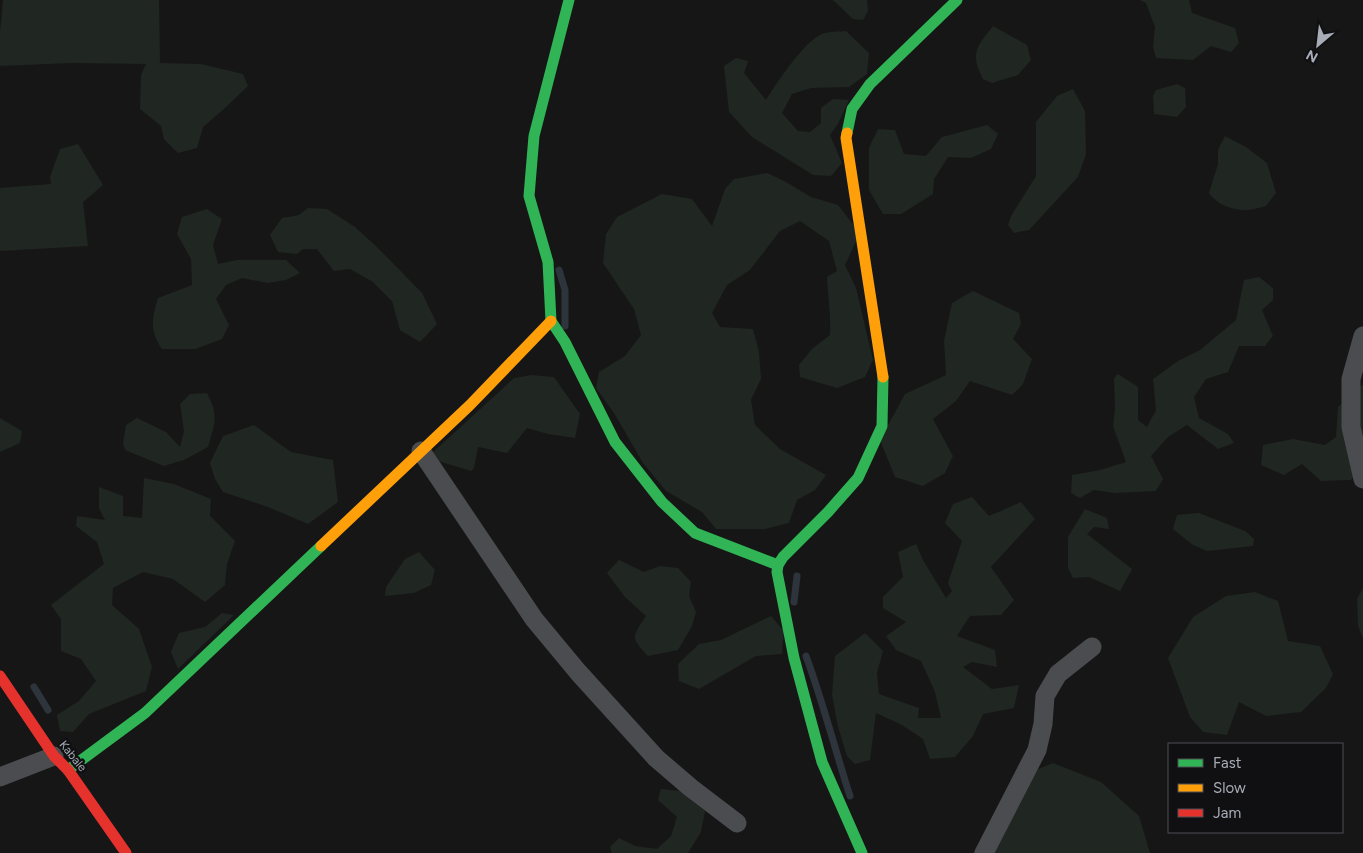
<svg xmlns="http://www.w3.org/2000/svg" width="1363" height="853" viewBox="0 0 1363 853" font-family="Figtree,sans-serif">
  <rect width="100%" height="100%" fill="#161616"/>
  <g fill="#202621">
    <path d="M3,0H159L160,63L201,64L243,74L248,86L225,108L203,127L197,148L178,153L164,139L161,126L140,109L141,75L146,64L71,63L0,66V32Z"/>
    <path d="M833,0H867L868,11L863,20L853,19Z"/>
    <path d="M1140,0H1189L1192,13L1235,28L1239,43L1231,52L1211,46L1193,60L1156,58L1153,47L1155,27L1146,3Z"/>
    <path d="M993,26L1027,45L1031,60L1018,75L992,83L983,79C970,54 976,47 993,26Z"/>
    <path d="M846,31L869,53L867,74L849,87L811,88L792,94L782,113L798,131L810,132L821,123V108L833,99L849,100L838,124L830,135L842,163L831,176L813,175L752,137L729,112L724,66L736,58L748,61L744,73L766,100C775,85 806,39 822,34C829,31 839,32 846,31Z"/>
    <path d="M1177,84L1185,88L1186,107L1177,117L1154,114L1153,96L1156,90Z"/>
    <path d="M1073,89L1085,111L1086,154L1078,177L1029,230L1014,233L1008,225L1011,216L1036,176V122L1057,96Z"/>
    <path d="M987,125L998,134L991,149L971,158L948,157L934,179L933,194L901,214H883L869,190V148L878,129L895,130L904,154L926,156L942,137Z"/>
    <path d="M1225,136L1246,147L1267,163L1276,193L1266,206C1259,208 1252,210 1245,210C1232,210 1216,204 1209,193L1218,164V150Z"/>
    <path d="M78,144L103,185L83,202L88,246L0,251V188L51,184L50,177L60,149Z"/>
    <path d="M767,173L786,182L811,197L838,205L860,233L845,265L856,288L873,360L865,377L837,388L800,377L799,365L812,349L830,335C831,316 828,297 827,277L837,271L829,241L800,221L780,231L750,270L727,285L712,313L720,327L753,329L759,352L761,379L751,400L755,425L780,449L826,475L815,490L797,500L789,523L765,529H716L702,512L666,491L643,463L614,413L596,388L599,372L625,356L641,335L634,309L603,263L606,234L617,217L662,194L692,199L712,226L725,189L734,179Z"/>
    <path d="M308,208L327,209L355,227L378,248L422,293L437,324L420,342L400,330L392,301L373,282L350,269L334,271L317,249H303L297,254L278,252L270,235L282,218L299,215Z"/>
    <path d="M207,209L222,219L213,245L218,264L237,260H286L300,273L286,280L268,283L242,278L226,285L216,299L229,325L222,339L195,349H162C149,330 152,318 158,298L192,285L191,259L177,234L182,217Z"/>
    <path d="M1259,277L1273,288V300L1262,310L1273,336L1265,346H1239L1228,372L1206,379L1194,397L1199,418L1228,434L1234,443L1218,449L1187,425L1168,437L1151,456L1163,479L1156,491L1115,493L1094,490L1080,498L1071,493L1072,475L1100,470L1126,462L1113,426L1115,409L1114,378L1118,374L1138,387V420L1147,427L1156,410L1153,379L1178,361L1200,350L1236,320L1244,280Z"/>
    <path d="M973,291L1019,313L1021,324L1013,339L1032,359L1023,384L1012,395L970,381L956,401L933,419L953,456L945,473L923,486L895,477L880,440L905,394L946,375L944,341L952,303Z"/>
    <path d="M531,375L554,377L580,414L575,438L548,434L527,428L507,453L478,447L474,468L471,471L438,461L432,453L514,378Z"/>
    <path d="M1362,385H1363V466L1351,480L1321,481L1302,464L1284,475L1261,465L1263,445L1293,439L1325,445L1336,437L1338,407Z"/>
    <path d="M207,393C219,416 215,423 208,447L184,460L164,466L125,450L123,443L126,425L137,418L166,432L180,447L184,431L180,404L190,394Z"/>
    <path d="M0,418L22,431L20,443L0,452Z"/>
    <path d="M254,425L291,452L333,460L338,502L308,524L268,507L223,492L215,479L210,463L223,436Z"/>
    <path d="M144,478L174,484L211,499L210,516L235,541L227,564L225,585L205,602L173,579L143,572L113,588L112,605L139,629L152,667L146,691L89,714L73,732L60,731L57,715L79,701L96,681L81,659L61,651V619L51,605L104,564L97,542L76,526L77,516L105,520L99,508V487L123,496V516L142,518Z"/>
    <path d="M972,497L989,516L1021,502L1035,519L991,567L1014,600L1001,615L970,616L957,636L995,650L997,667L972,662L963,667L992,689L1019,685L1014,708L983,714L973,736L955,757L930,759L923,739L902,725L876,713L870,760L855,764L847,756L838,727L832,695L835,656L865,633L883,651L877,673L879,694L919,708L918,718H941L935,692L921,661L896,650L886,636L906,622L883,608V597L903,577L898,552L916,544L923,560L946,598L952,591L948,583L962,541L945,523L953,504Z"/>
    <path d="M1085,509L1107,518L1109,529L1094,527L1087,534L1132,569L1120,591L1089,577L1073,578L1068,568V537Z"/>
    <path d="M1199,513L1245,531L1254,539L1253,546L1207,551L1193,545L1173,529L1177,515Z"/>
    <path d="M419,552L435,570L431,585L414,593L385,596L386,587L405,559Z"/>
    <path d="M619,560L644,572L660,566L678,568L691,582L689,596L696,612L692,626L678,650L648,656C630,637 632,637 646,616L625,597L607,573Z"/>
    <path d="M1363,588V638L1358,626L1357,599Z"/>
    <path d="M1255,592L1278,601L1288,641L1320,646L1333,674L1326,688L1301,712L1266,716L1239,702L1227,735L1203,732L1190,717L1168,658L1193,617L1226,596Z"/>
    <path d="M222,613L234,615L178,669L171,652L179,633L205,627Z"/>
    <path d="M771,616L784,631L782,654L756,656L699,689L679,681L678,664L699,644L721,640Z"/>
    <path d="M1053,763L1101,782L1139,816L1150,853H973L1036,770Z"/>
    <path d="M661,789L680,791L705,811L701,832L688,853H612L610,847L619,838L635,846L657,849L671,836L677,817L658,800Z"/>
  </g>
  <g fill="none" stroke-linecap="round" stroke-linejoin="round">
    <g stroke="#2d343b" stroke-width="7">
      <path d="M559,270L565,290V326"/>
      <path d="M794,602L797,576"/>
      <path d="M806,656C823,702 835,750 850,796"/>
      <path d="M34,687L48,710"/>
    </g>
    <g stroke="#4b4c4f" stroke-width="19">
      <path d="M1363,336L1351,379V427L1363,479"/>
      <path d="M421,451L534,619L578,672L656,758L691,788L737,823"/>
      <path d="M0,777L54,756"/>
      <path d="M984,853L1037,750L1043,724L1045,696L1058,674L1092,647"/>
    </g>
    <g stroke="#30b455" stroke-width="11">
      <path d="M569,0L534,136L529,196L548,262L551,321L565,342L615,442L662,502L695,533L778,565"/>
      <path d="M847,133L852,109L870,84L957,0"/>
      <path d="M68,770L145,713L321,546"/>
      <path d="M862,853L822,762L794,658L777,572L778,565L783,557L828,512L858,478L882,426L883,377"/>
    </g>
    <g stroke="#ff9f0a" stroke-width="11">
      <path d="M847,133L846,138L883,377"/>
      <path d="M321,546L470,405L551,321"/>
    </g>
    <path stroke="#e5322d" stroke-width="11" d="M0,676L54,756L68,770L126,853"/>
  </g>
  <g text-anchor="middle" stroke-width="4.5" stroke-linejoin="round" paint-order="stroke">
    <g font-size="12" fill="#a8acb6" stroke="#101012">
      <text transform="translate(73 756) rotate(51)" y="4">Kabale</text>
    </g>
  </g>
  <rect x="1168" y="743" width="175" height="90" fill="#101012" stroke="#4d4e54"/>
  <rect x="1178" y="759" width="25" height="8" fill="#30b455" stroke="#4d4e54"/>
  <text x="1213" y="768" font-size="15" fill="#a8acb6">Fast</text>
  <rect x="1178" y="784" width="25" height="8" fill="#ff9f0a" stroke="#4d4e54"/>
  <text x="1213" y="793" font-size="15" fill="#a8acb6">Slow</text>
  <rect x="1178" y="809" width="25" height="8" fill="#e5322d" stroke="#4d4e54"/>
  <text x="1213" y="818" font-size="15" fill="#a8acb6">Jam</text>
  <g transform="translate(1318 45) rotate(208)" stroke="#101012" stroke-width="4" paint-order="stroke">
  <path d="M0-4L9 19L0 12L-9 19Z" fill="#a8acb6"/>
  <text y="-8" font-size="14" font-weight="bold" text-anchor="middle" fill="#a8acb6">N</text>
  </g>
</svg>
